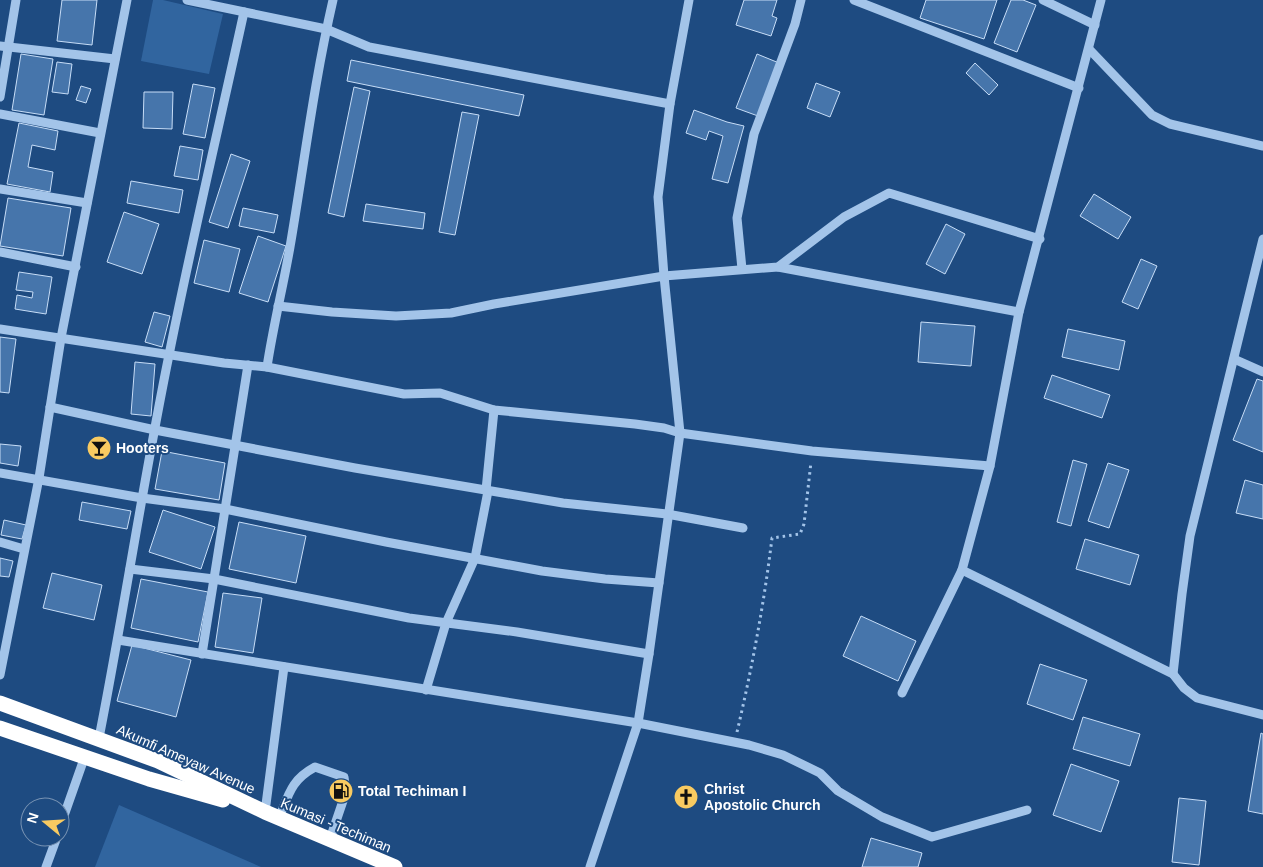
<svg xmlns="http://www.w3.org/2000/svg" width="1263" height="867" viewBox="0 0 1263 867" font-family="Arial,sans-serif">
  <rect width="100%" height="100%" fill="#1e4b81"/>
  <g fill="#31659f">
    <path d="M153,0H163L223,14L209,74L141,61Z"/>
    <path d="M119,805L261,867H95Z"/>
  </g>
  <g fill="#4675ab" stroke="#c7ddf7">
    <path d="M62,0H97L92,45L57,41Z"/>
    <path d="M744,0H777L772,16L777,18L771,36L736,25Z"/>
    <path d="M926,0H997L984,39L920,18Z"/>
    <path d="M1011,0H1023L1036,5L1017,52L994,43Z"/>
    <path d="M21,54L53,59L44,115L12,110Z"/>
    <path d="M757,54L779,63L758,116L736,108Z"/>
    <path d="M351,60L524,95L519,116L347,81Z"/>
    <path d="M57,62L72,64L68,94L52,92Z"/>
    <path d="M975,63L998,85L989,95L966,73Z"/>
    <path d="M816,83L840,92L830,117L807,108Z"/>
    <path d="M193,84L215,88L205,138L183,134Z"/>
    <path d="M81,86L91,89L86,103L76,100Z"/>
    <path d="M354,87L370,91L344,217L328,213Z"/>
    <path d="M144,92H173L172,129L143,128Z"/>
    <path d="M694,110L727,122L744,126L728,183L712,179L723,136L709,131L706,140L686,133Z"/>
    <path d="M462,112L479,115L455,235L439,232Z"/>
    <path d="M19,123L58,131L55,150L32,145L28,167L53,172L50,192L7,184Z"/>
    <path d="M180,146L203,150L198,180L174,176Z"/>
    <path d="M231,154L250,161L228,228L209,222Z"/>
    <path d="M131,181L183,190L179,213L127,203Z"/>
    <path d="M1094,194L1131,217L1118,239L1080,216Z"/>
    <path d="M8,198L71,208L63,256L0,246Z"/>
    <path d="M366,204L425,213L423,229L363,221Z"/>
    <path d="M243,208L278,215L274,233L239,226Z"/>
    <path d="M124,212L159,224L142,274L107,262Z"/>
    <path d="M946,224L965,234L945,274L926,264Z"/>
    <path d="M258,236L286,246L268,302L239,293Z"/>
    <path d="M204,240L240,249L229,292L194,283Z"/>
    <path d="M1141,259L1157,266L1138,309L1122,302Z"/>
    <path d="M19,272L52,277L46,314L15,309L17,295L32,298L33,292L16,290Z"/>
    <path d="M154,312L170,316L162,347L145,342Z"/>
    <path d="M921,322L975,326L971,366L918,362Z"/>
    <path d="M1068,329L1125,341L1119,370L1062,357Z"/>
    <path d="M0,337L16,339L9,393L0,392Z"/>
    <path d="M135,362L155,364L151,416L131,414Z"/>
    <path d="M1052,375L1110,395L1102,418L1044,398Z"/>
    <path d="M1257,379L1263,381V452L1233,440Z"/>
    <path d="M0,444L21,446L18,466L0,463Z"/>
    <path d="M162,451L225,463L219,500L155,489Z"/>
    <path d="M1073,460L1087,464L1071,526L1057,522Z"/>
    <path d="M1108,463L1129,470L1109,528L1088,521Z"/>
    <path d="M1245,480L1263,485V519L1236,513Z"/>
    <path d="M82,502L131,511L127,529L79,520Z"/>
    <path d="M163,510L215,527L201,569L149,552Z"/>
    <path d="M4,520L26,525L22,539L1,535Z"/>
    <path d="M239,522L306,536L296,583L229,569Z"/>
    <path d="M1085,539L1139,555L1130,585L1076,569Z"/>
    <path d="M0,558L13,561L9,577L0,576Z"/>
    <path d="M52,573L102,585L94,620L43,608Z"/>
    <path d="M141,579L208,592L198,642L131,628Z"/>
    <path d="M223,593L262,598L253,653L215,647Z"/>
    <path d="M861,616L916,641L898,681L843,656Z"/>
    <path d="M132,645L191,660L176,717L117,701Z"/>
    <path d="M1040,664L1087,680L1073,720L1027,704Z"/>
    <path d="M1083,717L1140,734L1130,766L1073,749Z"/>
    <path d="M1261,733L1263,734V814L1248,811Z"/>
    <path d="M1071,764L1119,781L1101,832L1053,815Z"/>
    <path d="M1179,798L1206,801L1199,865L1172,862Z"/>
    <path d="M871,838L922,853L918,867H862Z"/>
  </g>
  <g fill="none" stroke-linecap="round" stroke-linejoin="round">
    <path stroke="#a3c4e9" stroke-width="3" stroke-dasharray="2.5 4" stroke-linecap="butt" d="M737,732C752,668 764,604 772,538L800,534L804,524L811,462"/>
    <g stroke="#a3c4e9" stroke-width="9">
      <path d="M187,0L326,29L369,47L670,104"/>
      <path d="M854,0L1079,88"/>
      <path d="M1043,0L1095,25"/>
      <path d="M1101,0L1019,312L990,466L962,570L1173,674L1184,688L1197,698L1263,715"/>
      <path d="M0,46L115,59"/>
      <path d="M1089,49L1152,115L1170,124L1263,146"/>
      <path d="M0,97L16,0"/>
      <path d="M0,114L100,133"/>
      <path d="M0,189L87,203"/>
      <path d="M0,252L76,267"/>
      <path d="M778,267L1019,312"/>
      <path d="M742,269L737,218L754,134L795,24L801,0"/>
      <path d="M278,306L332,312L396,316L451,313L494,304L664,276L778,267L844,217L889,193L1040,239"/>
      <path d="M0,329L224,363L267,367L404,394L440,393L494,410L635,424L664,428L680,433L812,451L990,466"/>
      <path d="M1234,359L1263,372"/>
      <path d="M267,367C273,327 283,287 290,247C304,165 314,82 333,0"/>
      <path d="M50,407L155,430L355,468L563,503L667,514L743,528"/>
      <path d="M0,473L142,498L225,509L386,542L542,571L605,579L659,583"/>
      <path d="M0,542L24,549"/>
      <path d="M130,569L214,579L409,618L517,632L649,654"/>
      <path d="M118,640L638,723L749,745L783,755L820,773L838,791L882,817L932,837L1027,810"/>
      <path d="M202,654L248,365"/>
      <path d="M1173,674L1182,594L1190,536L1263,239"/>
      <path d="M0,675L39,478L61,338L127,0"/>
      <path d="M426,690L446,623L475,558L488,491L486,490L494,410"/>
      <path d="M902,693L962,570"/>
      <path d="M99,738C124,611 143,482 169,355C192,240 219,126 244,12"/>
      <path d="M265,812L284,667"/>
      <path d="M279,818C289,794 291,780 315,767L344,777L346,792L330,839"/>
      <path d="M60,827L85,756"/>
      <path d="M46,867L57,837"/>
      <path d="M590,867L638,723L649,654L680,433L664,276L658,197L670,104L689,0"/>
    </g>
    <g stroke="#fff" stroke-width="15">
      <path d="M0,703L158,761L265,812L395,867"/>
      <path d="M0,728L149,779L223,800"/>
    </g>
  </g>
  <defs>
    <symbol id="bar-disc" viewBox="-11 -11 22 22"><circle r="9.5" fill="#f8ca61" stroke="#1e4b81"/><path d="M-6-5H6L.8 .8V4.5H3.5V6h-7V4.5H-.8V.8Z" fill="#111"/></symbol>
    <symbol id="fuel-disc" viewBox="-11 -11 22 22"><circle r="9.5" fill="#f8ca61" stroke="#1e4b81"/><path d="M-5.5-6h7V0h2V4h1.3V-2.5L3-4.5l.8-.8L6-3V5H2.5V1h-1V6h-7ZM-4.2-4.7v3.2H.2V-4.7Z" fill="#111"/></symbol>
    <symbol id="church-disc" viewBox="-11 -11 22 22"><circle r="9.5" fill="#f8ca61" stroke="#1e4b81"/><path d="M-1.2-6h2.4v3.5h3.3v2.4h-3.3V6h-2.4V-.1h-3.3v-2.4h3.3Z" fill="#111"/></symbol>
  </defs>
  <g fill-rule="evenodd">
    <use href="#bar-disc" x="85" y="434" width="28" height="28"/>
    <use href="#fuel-disc" x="327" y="777" width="28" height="28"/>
    <use href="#church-disc" x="672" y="783" width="28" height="28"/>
  </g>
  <g text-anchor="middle" stroke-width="4" stroke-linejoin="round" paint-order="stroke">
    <g font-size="14" font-weight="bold" fill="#fff" stroke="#1e4b81" text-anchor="start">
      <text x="116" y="453">Hooters</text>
      <text x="704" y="794">Christ<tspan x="704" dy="16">Apostolic Church</tspan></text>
      <text x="358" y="796">Total Techiman I</text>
    </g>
    <g font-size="14" fill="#fff" stroke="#1e4b81">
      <text transform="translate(186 759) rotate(24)" y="5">Akumfi Ameyaw Avenue</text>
      <text transform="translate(336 825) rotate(23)" y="5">Kumasi - Techiman</text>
    </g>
  </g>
  <g transform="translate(45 822) rotate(288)"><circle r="24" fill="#1e4b81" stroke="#7893b3"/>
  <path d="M0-4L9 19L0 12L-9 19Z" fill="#f8ca61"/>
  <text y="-8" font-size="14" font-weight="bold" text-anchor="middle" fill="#ffffff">N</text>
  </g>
</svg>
